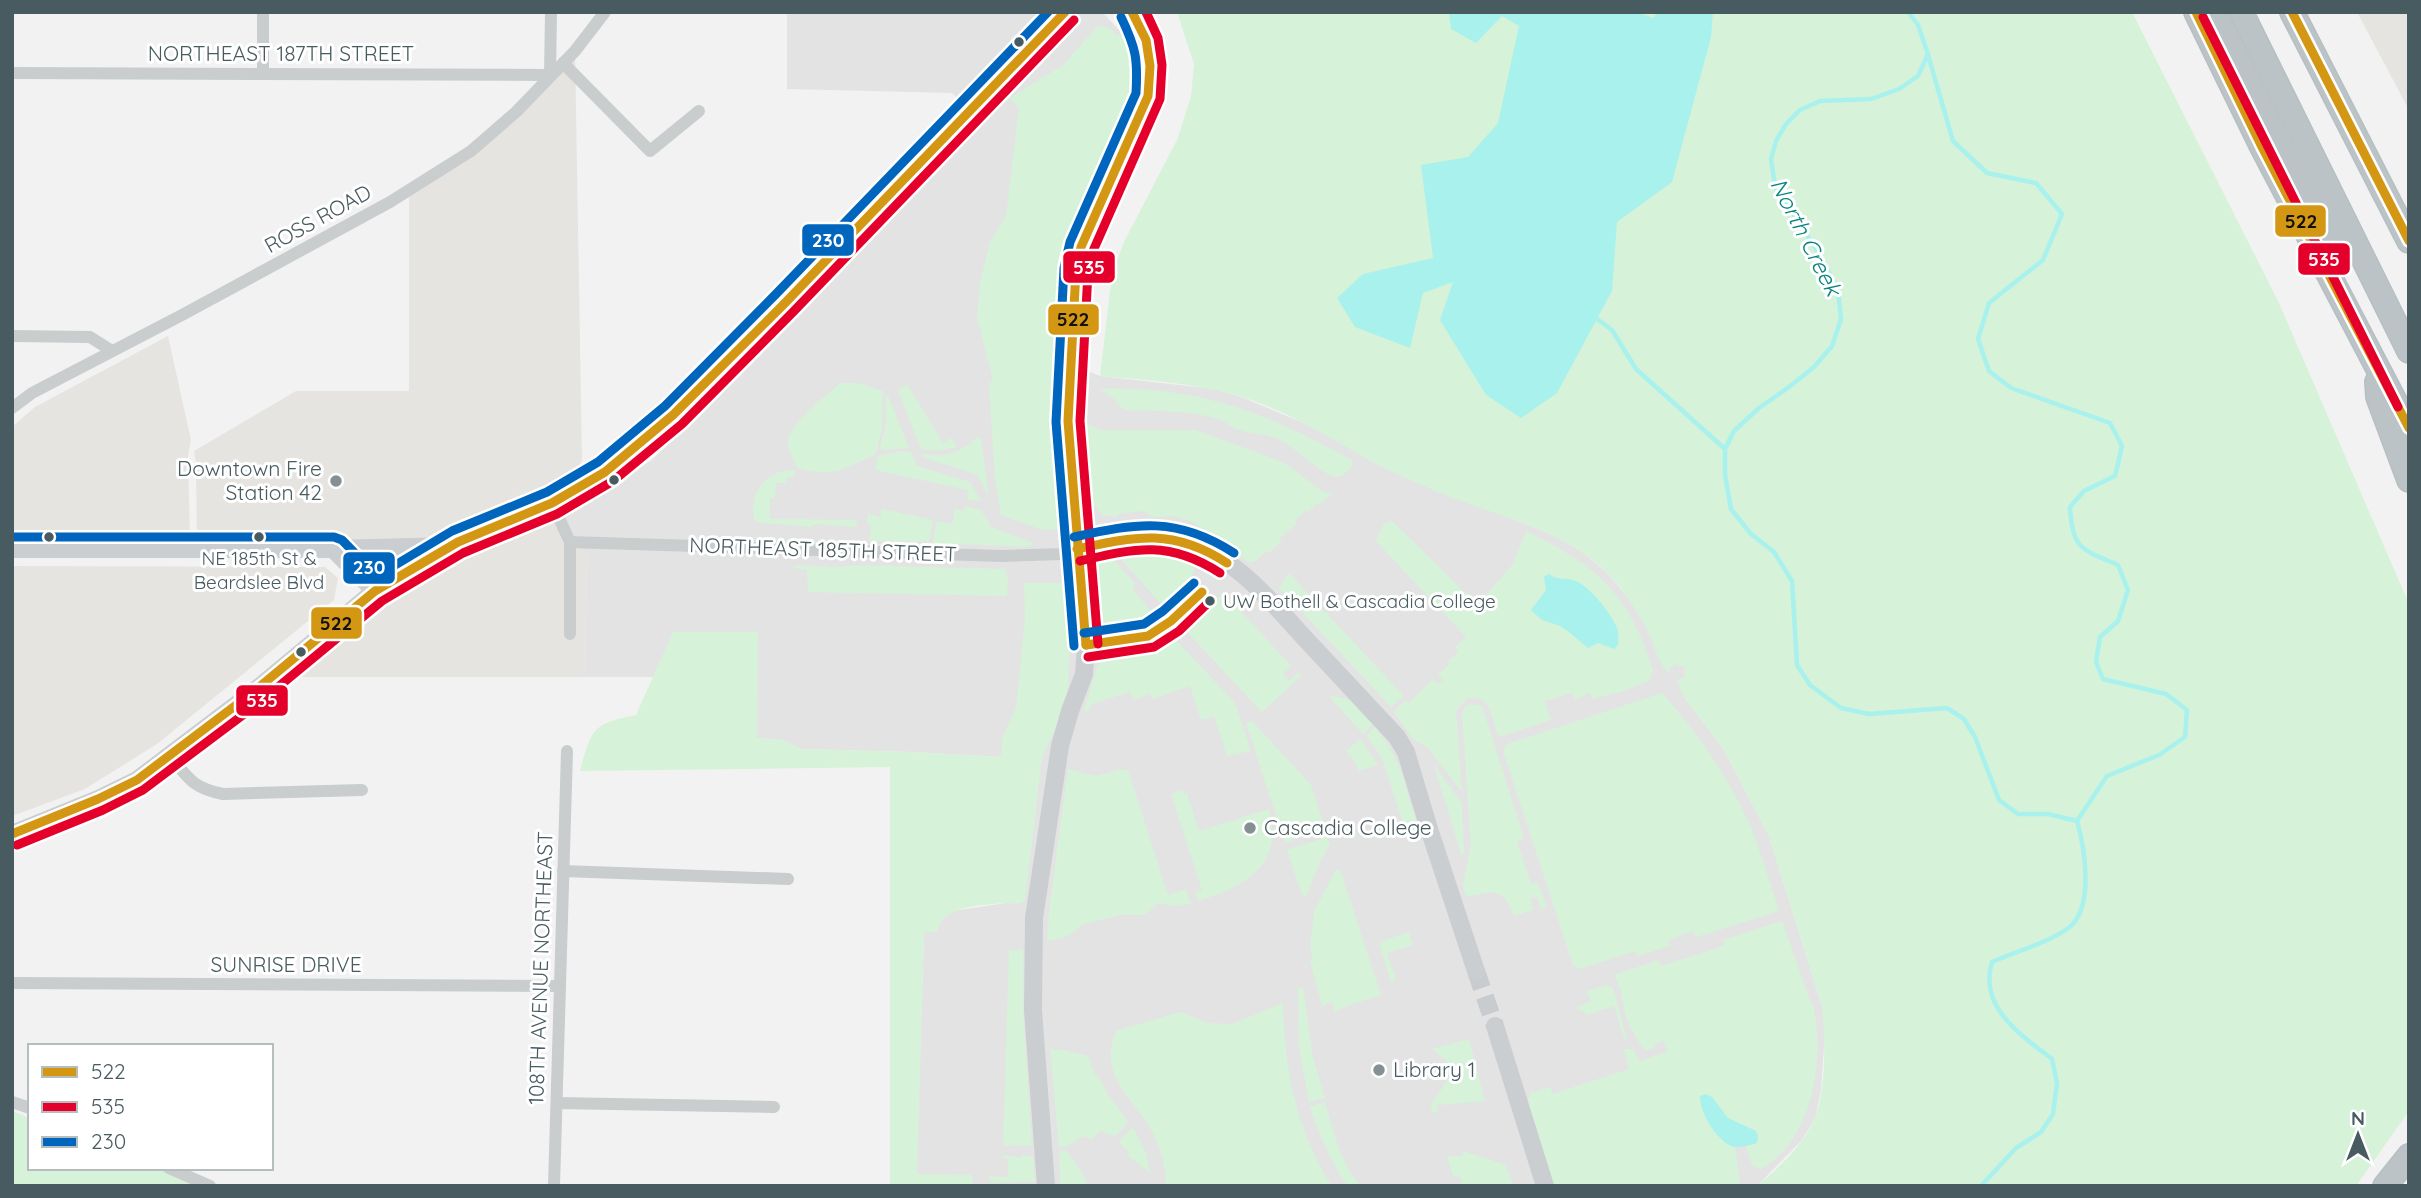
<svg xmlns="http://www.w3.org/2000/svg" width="2421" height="1198" viewBox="0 0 2421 1198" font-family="Quicksand,sans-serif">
  <rect width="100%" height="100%" fill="#f3f2f2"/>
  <g fill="#e6e4e0">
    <path d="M2357,12H2409V110Z"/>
    <path d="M575,51L582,459L571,493L570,542L587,555L585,677H271L374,591L333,549H197L196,463L194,451L296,391H409V191L471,151Z"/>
    <path d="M168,336L191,440L188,455L190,538L12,533V427L35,407Z"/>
    <path d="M12,566L325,567L338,578L334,600L157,744L85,789L12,816Z"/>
  </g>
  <path fill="#e4e3e4" d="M787,12H1102L1122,33L1129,50L1132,74L1131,93L1121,121L1078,218L1067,250L1060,279L1054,363L1070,364L1100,376L1215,389L1244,398L1318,429L1377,464L1553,535L1584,553L1609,575L1630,600L1649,632L1684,663L1689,673L1683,696L1723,748L1769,836L1822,1006L1825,1032L1823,1061L1821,1091L1815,1119L1801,1141L1760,1183L1757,1186H916L924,932H936L941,919L952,911L1006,903H1020L1001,757L912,752L801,749L782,740L756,738L720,677H585L587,555L570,542L552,503L571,493L586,504L653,459L983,123L952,93L787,89Z"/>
  <g fill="#d6f2d9">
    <path d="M1177,12H2132L2279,303L2409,604V1111L2356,1186H1757C1778,1169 1803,1145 1814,1120C1827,1089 1825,1039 1822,1006L1769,836L1723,748L1683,696L1677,680L1684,677L1685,668L1676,664L1671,666L1670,672L1666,670C1657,660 1654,644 1648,632C1638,612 1625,591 1609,575C1561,526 1493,516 1433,490C1414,481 1393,473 1375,463C1331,439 1291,412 1242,397C1196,383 1147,380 1100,376L1112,275L1124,242L1178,138L1191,96L1194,64Z"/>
    <path d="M1102,26L1112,30L1117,36L1122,33L1129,50L1132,74L1131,93L1121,121L1078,218L1060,279L1052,388V462L1059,529L1042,530L1001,515L995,480L989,384L993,380L977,318L980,283L990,242L1006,216L1019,108L1010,98L1063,65L1097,27Z"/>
    <path d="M840,383H857L883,391L882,429L876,454C842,469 836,478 798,468C793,460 788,451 788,442C789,423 827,396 840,383Z"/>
    <path d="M907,384L943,443L951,438L957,447L937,451L921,449L898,390Z"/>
    <path d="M1100,389C1202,386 1265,413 1352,460V466C1345,473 1341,480 1330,475C1312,467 1299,450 1282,441C1266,432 1249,435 1234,428C1229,426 1226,422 1221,420C1188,409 1157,412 1124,410L1112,397Z"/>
    <path d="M888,395L909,448L882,450L880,448L885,427L886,397Z"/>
    <path d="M1082,407L1086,409V418L1089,425L1100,430H1195L1283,462L1322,491L1332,494L1320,504L1318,503L1308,512L1306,510L1295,520L1297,523L1279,539L1281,542L1270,552H1265L1255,562H1249L1213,541L1205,531L1191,521L1172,516L1154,517L1143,511L1118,514V517L1103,515C1079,498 1081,433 1082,407Z"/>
    <path d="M978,436L981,440L989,496L976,474L924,458L923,454C945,458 962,452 978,436Z"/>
    <path d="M902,451L911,452L917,466L970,482L981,501L967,500L968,490L875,470L878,456Z"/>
    <path d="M788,470H795V477H787V483H776L775,498H770V519L857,520L856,527L814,524L811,527L755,522C748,497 762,474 788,470Z"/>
    <path d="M965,506L981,510L991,527L1033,543L1030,547L932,543L937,521L952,524L955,509L964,511Z"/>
    <path d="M882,509L933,520L929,542L869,541L871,525L867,523L868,514L880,517Z"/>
    <path d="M1392,521L1464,592L1482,600L1513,564L1526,531C1597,566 1629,593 1653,670L1649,681L1623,691L1592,699L1590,693L1575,699L1572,693L1545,701L1551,720L1502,736L1498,735C1490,717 1494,696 1468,698L1456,710L1462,792L1429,749L1412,738L1394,712L1406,700L1409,703L1433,679L1438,684L1443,680L1438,674L1450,664L1448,661L1459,651L1455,647L1466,637L1376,541L1384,524Z"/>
    <path d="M1162,549L1188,553L1197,561L1193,563L1194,572L1191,577L1161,604L1119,557L1118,552Z"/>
    <path d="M1110,556L1135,583L1133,590L1152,612L1151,616C1138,628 1104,631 1094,614L1093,570L1104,558Z"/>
    <path d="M795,565L836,567L855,565L1005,569L1008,579L1007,596L808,592L807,570L795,568Z"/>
    <path d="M1289,573L1404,696L1391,707L1279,588Z"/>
    <path d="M1024,583H1065L1070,647L1067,706L1042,757L1025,901C1017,905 1011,903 1003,903C979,906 943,905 936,932H924L917,1174L972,1175L973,1186H890V767L580,771C592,728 592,724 636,715L673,632H758L757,738L782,740L801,749L912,752L1001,757L1002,739L1016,708L1025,618Z"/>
    <path d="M1221,595H1224L1234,604L1291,666L1283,674L1289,681L1298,673L1301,676L1262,712L1187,632L1217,604L1214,601Z"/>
    <path d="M1174,638L1235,703L1251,751L1227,756L1214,716L1201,720L1190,686L1152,699L1150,694L1133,700L1130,692L1091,704L1088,712L1084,710C1090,695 1094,668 1103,657L1119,654L1120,658L1131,657V653L1153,652Z"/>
    <path d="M1662,693C1697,732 1727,775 1749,823C1761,852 1769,881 1779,911L1696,937L1693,931L1668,940L1670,946L1637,956L1635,951L1580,969L1573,965L1503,751L1507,744Z"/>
    <path d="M1330,695L1350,700L1373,725L1363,734L1332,700Z"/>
    <path d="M1471,704L1482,706L1524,838L1517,841L1531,884L1538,883L1547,907L1541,909L1537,897L1530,899L1533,910L1514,916C1504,886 1492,891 1466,897L1463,885L1471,846L1462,713L1465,707Z"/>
    <path d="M1252,721L1311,785L1325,829L1285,843L1246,723Z"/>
    <path d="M1375,727L1390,747L1400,768L1418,826L1414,841L1409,843L1382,758L1366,736Z"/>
    <path d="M1360,739L1378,765L1358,771L1355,761L1346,751Z"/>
    <path d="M1434,765L1462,803L1464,854H1461Z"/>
    <path d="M1068,769L1095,776L1123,769L1128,770L1168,895L1186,889L1191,904L1172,906L1159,903L1144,915H1121L1084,924L1066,937L1047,941L1050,903Z"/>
    <path d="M1182,790L1184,794L1187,793L1199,831L1269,809C1284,866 1245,886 1198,901L1195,892L1202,890L1171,794Z"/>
    <path d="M1327,837L1330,844L1320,861L1306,897L1302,895L1287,850Z"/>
    <path d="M1340,869L1381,995L1352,1004L1334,1012L1332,1002L1322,1006L1310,961L1313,956L1310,947L1314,911L1336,870Z"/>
    <path d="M1782,921L1811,1004H1813C1825,1059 1814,1138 1761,1169L1752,1165L1746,1146L1735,1147L1740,1183L1737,1186H1553L1527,1105L1530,1093L1550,1087L1553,1094L1629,1069L1624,1049H1633L1640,1061L1667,1052L1664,1041L1654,1044L1655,1048L1645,1050C1638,1041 1631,1030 1627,1020C1622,1004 1623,990 1614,975L1659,960L1661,966L1718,948L1725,945L1723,940Z"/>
    <path d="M1409,932L1413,945L1387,953L1396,980L1391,982L1379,942Z"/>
    <path d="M1009,949L1012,951L1023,949V1010L1032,1146L1003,1145Z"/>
    <path d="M1608,985L1613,988L1627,1040L1625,1041L1614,1006L1586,1015L1585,1011L1582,1012L1577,1008L1590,1001L1587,991Z"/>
    <path d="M1303,987L1313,1057L1325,1098L1309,1102L1299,1047L1298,988Z"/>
    <path d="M1283,1003C1284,1066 1296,1132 1332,1186H1166C1165,1167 1162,1150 1153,1133C1134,1097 1097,1077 1116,1031L1180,1012L1207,1023L1232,1024Z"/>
    <path d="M1469,1039L1485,1101L1437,1105V1112H1431L1432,1102L1452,1074L1450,1064L1432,1049Z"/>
    <path d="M1050,1048L1053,1050L1058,1049L1088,1056L1095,1075L1099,1077L1108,1095L1127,1120V1123L1116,1136L1101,1131L1092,1139L1083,1136L1068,1146L1059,1147Z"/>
    <path d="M1325,1102C1334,1132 1340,1163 1361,1186H1347C1331,1161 1319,1135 1310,1107Z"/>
    <path d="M12,1111L30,1118V1168H161L206,1186H12Z"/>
    <path d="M1133,1127L1146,1153L1150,1173L1127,1155L1129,1152L1118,1142Z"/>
    <path d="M1066,1150L1084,1176L1087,1186H1060L1059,1151Z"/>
    <path d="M1463,1151L1506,1165L1513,1186H1461L1462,1180L1460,1177H1453L1447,1156H1463Z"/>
    <path d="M1003,1155L1022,1158V1155L1033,1156L1035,1182L991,1183L988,1176L1008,1177V1159L1003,1158Z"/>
  </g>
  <g fill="#a9f1ed">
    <path d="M1449,12H1637L1653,18L1658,12H1713L1711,37L1672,182L1617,222L1612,291L1557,393L1521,418L1486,395L1440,320L1453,282L1423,293L1410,348L1355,327L1337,298L1363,274L1433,258L1421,165L1468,157L1498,123L1519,26L1502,16L1476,43L1451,29Z"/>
    <path d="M1549,574C1558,581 1565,577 1576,581C1590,587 1611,613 1617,628C1619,633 1618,640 1618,645L1614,649L1598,643L1588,648L1569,632L1560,626L1542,620L1531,610L1546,590L1544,577Z"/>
    <path d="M1706,1094L1712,1097L1728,1118L1756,1131L1758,1136L1757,1143C1750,1145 1741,1148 1734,1147C1718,1143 1699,1112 1700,1096Z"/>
  </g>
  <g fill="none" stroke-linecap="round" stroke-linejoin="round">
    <g stroke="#a9f1ed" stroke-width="4.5">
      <path d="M1908,12L1918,25L1928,54L1918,76L1899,89L1871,99L1820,101L1800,110L1786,124L1776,141L1771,159L1775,186L1818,252L1838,290L1841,319L1832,346L1814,367L1789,387L1759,408L1734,431L1725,449V475L1731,509L1751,534L1774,552L1792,581L1797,665L1810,685L1841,708L1869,714L1947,708L1964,719L1975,737L1999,800L2018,814H2048L2077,821C2085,849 2095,910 2067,929C2045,944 2017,951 1992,962C1978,1007 2021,1035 2052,1059L2057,1083L2053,1114L2041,1132L2016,1148L1981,1186"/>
      <path d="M1928,55L1953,141L1987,173L2036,183L2062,214L2043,260L1989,303L1978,339L1989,371L2011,388L2110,423L2122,446L2115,476L2084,491L2070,507C2072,550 2082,549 2118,565L2128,590L2118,621L2100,637L2096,662L2103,679L2166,694L2187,710L2185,737L2159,755L2107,776L2077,821"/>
      <path d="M1597,319L1612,330L1636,369L1725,449"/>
    </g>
    <path stroke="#c8ccce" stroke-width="18" stroke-dasharray="18 9" stroke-linecap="butt" d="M1476,971L1495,1026"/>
    <defs>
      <g id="highway">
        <path d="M2196,12L2262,147L2409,428"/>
        <path d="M2214,12L2329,241"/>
        <path d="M2241,12L2409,351"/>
        <path d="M2292,12L2409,241"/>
        <path d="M2377,382L2378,397L2409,480"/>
        <path d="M2385,1186L2409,1156"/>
      </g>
    </defs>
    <use href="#highway" stroke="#b6bfc2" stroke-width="26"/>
    <g stroke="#c9cdce" stroke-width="12">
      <path d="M263,12V72"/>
      <path d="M563,63L650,151L699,111"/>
      <path d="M12,73L550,75L551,12"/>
      <path d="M12,336L90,337L112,351"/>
      <path d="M12,408L32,393L182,315L390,202L471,151L516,112L575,51L605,12"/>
      <path d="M552,503L570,542V634"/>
      <path d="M570,542L1002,556L1061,554L1077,549"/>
      <path d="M170,756C189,779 193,788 223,794L362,790"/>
      <path d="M563,871L788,879"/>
      <path d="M12,983L560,986"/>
      <path d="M12,1102L30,1108"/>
      <path d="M557,1103L774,1107"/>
      <path d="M169,1168L210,1186"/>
      <path d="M554,1186L567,751"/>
    </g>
    <g stroke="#caced0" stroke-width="18">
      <path d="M12,549H333L450,546"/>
      <path d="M333,549L375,591"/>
      <path d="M1077,549C1110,542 1147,532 1182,541C1237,555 1276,608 1313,647C1341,677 1369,707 1397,737L1406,752L1430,832L1476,971"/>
      <path d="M12,834L98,799L137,780L252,693L375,591L458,542L552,503L605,472L673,415L785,303L1065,12"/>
      <path d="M1495,1026L1545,1186"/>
      <path d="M1046,1186L1033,1010L1034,918L1060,746L1070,711L1084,674L1086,645L1068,421L1076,270L1081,247L1148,96L1150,66L1146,40L1132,12"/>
    </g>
    <use href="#highway" stroke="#bcc3c6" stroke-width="23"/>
    <defs>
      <g id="bus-1">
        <path d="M2196,12L2262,147L2409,428"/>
        <path d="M2292,12L2409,241"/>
        <path d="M1077,549C1137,536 1173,528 1227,563"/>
        <path d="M1086,645L1068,421L1076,270L1081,247L1148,96L1150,66L1146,40L1132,12"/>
        <path d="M1086,645L1148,636L1171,621L1202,592"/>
        <path d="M12,834L98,799L137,780L252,693L375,591L458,542L552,503L605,472L673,415L785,303L1065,12"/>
      </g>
      <g id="bus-2">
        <path d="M2203,17L2398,407"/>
        <path d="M1080,561C1136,548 1169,540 1220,573"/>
        <path d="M1098,644L1080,421L1088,272L1093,251L1160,99L1162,65L1158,38L1146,12"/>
        <path d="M1088,657L1154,647L1179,631L1210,601"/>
        <path d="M17,845L103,810L143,790L260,702L382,601L463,553L557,514L613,481L682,424L794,311L1074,20"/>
      </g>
      <g id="bus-3">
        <path d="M12,537H334L342,540L377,576L452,531L547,492L598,462L665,406L776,294L1048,12"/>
        <path d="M1074,537C1137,523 1177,516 1234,553"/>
        <path d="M1084,633L1144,624L1163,611L1194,583"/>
        <path d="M1074,646L1056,422L1064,268L1070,242L1136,93C1138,59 1136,48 1121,17"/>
      </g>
    </defs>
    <use href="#bus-1" stroke="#fff" stroke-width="14"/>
    <use href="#bus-2" stroke="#fff" stroke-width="14"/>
    <use href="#bus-3" stroke="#fff" stroke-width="14"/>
    <use href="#bus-1" stroke="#d49713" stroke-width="9"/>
    <use href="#bus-2" stroke="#e4002b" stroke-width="9"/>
    <use href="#bus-3" stroke="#0065bd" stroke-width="9"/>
  </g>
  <g fill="#485b60" stroke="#fff" stroke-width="2.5">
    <circle cx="1019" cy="42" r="6"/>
    <circle cx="614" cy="480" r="6"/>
    <circle cx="49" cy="537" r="6"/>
    <circle cx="259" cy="537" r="6"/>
    <circle cx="1210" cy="601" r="6"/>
    <circle cx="301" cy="652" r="6"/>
  </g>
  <g fill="#849093" stroke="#fff" stroke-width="2.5">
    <circle cx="336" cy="481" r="7"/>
    <circle cx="1250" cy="828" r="7"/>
    <circle cx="1379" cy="1070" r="7"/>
  </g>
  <g text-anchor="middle" stroke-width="6" stroke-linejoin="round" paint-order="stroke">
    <g font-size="19" fill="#485b60" stroke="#fff">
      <text x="259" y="565">NE 185th St &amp;<tspan x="259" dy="24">Beardslee Blvd</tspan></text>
      <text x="1223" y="608" text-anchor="start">UW Bothell &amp; Cascadia College</text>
    </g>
    <g font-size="21" fill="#485b60" stroke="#fff">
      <text x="281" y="61">NORTHEAST 187TH STREET</text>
      <text transform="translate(318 219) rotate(-29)" y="7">ROSS ROAD</text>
      <text transform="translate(823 550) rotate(2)" y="7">NORTHEAST 185TH STREET</text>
      <text x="286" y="972">SUNRISE DRIVE</text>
      <text transform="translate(541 968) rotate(-88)" y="7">108TH AVENUE NORTHEAST</text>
    </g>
    <g font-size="21" fill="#485b60" stroke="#fff" text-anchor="start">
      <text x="322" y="476" text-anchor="end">Downtown Fire<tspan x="322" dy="24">Station 42</tspan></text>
      <text x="1264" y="835">Cascadia College</text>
      <text x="1393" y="1077">Library 1</text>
    </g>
    <g font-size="23" font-style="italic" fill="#08847e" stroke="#fff">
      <text transform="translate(1806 237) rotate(63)" y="8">North Creek</text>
    </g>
  </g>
  <g stroke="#fff" stroke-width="2.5">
    <rect x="2274" y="204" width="53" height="34" rx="7" fill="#d49713"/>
    <rect x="801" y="223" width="54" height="34" rx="7" fill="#0065bd"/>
    <rect x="2297" y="242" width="54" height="34" rx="7" fill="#e4002b"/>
    <rect x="1062" y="250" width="54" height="34" rx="7" fill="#e4002b"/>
    <rect x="1047" y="303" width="53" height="33" rx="7" fill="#d49713"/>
    <rect x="342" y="551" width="54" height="34" rx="7" fill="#0065bd"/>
    <rect x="310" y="606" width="53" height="34" rx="7" fill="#d49713"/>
    <rect x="235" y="684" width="54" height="33" rx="7" fill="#e4002b"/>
  </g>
  <g font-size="19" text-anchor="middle" font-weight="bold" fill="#fff">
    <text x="828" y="247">230</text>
    <text x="2324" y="266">535</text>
    <text x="1089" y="274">535</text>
    <text x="369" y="574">230</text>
    <text x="262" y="707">535</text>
  </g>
  <g font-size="19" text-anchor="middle" font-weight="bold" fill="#111">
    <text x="2301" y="228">522</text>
    <text x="1073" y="326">522</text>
    <text x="336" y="630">522</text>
  </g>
  <rect width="2421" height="1198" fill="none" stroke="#485b60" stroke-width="28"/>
  <rect x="28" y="1044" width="245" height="126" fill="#ffffff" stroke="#b6bdbf" stroke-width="2"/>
  <rect x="42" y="1067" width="35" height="10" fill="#d49713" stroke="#b6bdbf" stroke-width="2"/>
  <text x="91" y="1079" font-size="21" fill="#485b60">522</text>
  <rect x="42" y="1102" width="35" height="10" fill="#e4002b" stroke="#b6bdbf" stroke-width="2"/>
  <text x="91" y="1114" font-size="21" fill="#485b60">535</text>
  <rect x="42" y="1137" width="35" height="10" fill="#0065bd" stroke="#b6bdbf" stroke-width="2"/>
  <text x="91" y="1149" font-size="21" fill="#485b60">230</text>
  <g transform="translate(2358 1135)" stroke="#ffffff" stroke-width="5" paint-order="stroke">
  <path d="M0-5L12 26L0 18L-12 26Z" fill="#485b60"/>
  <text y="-10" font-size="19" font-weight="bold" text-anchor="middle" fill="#485b60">N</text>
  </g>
</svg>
